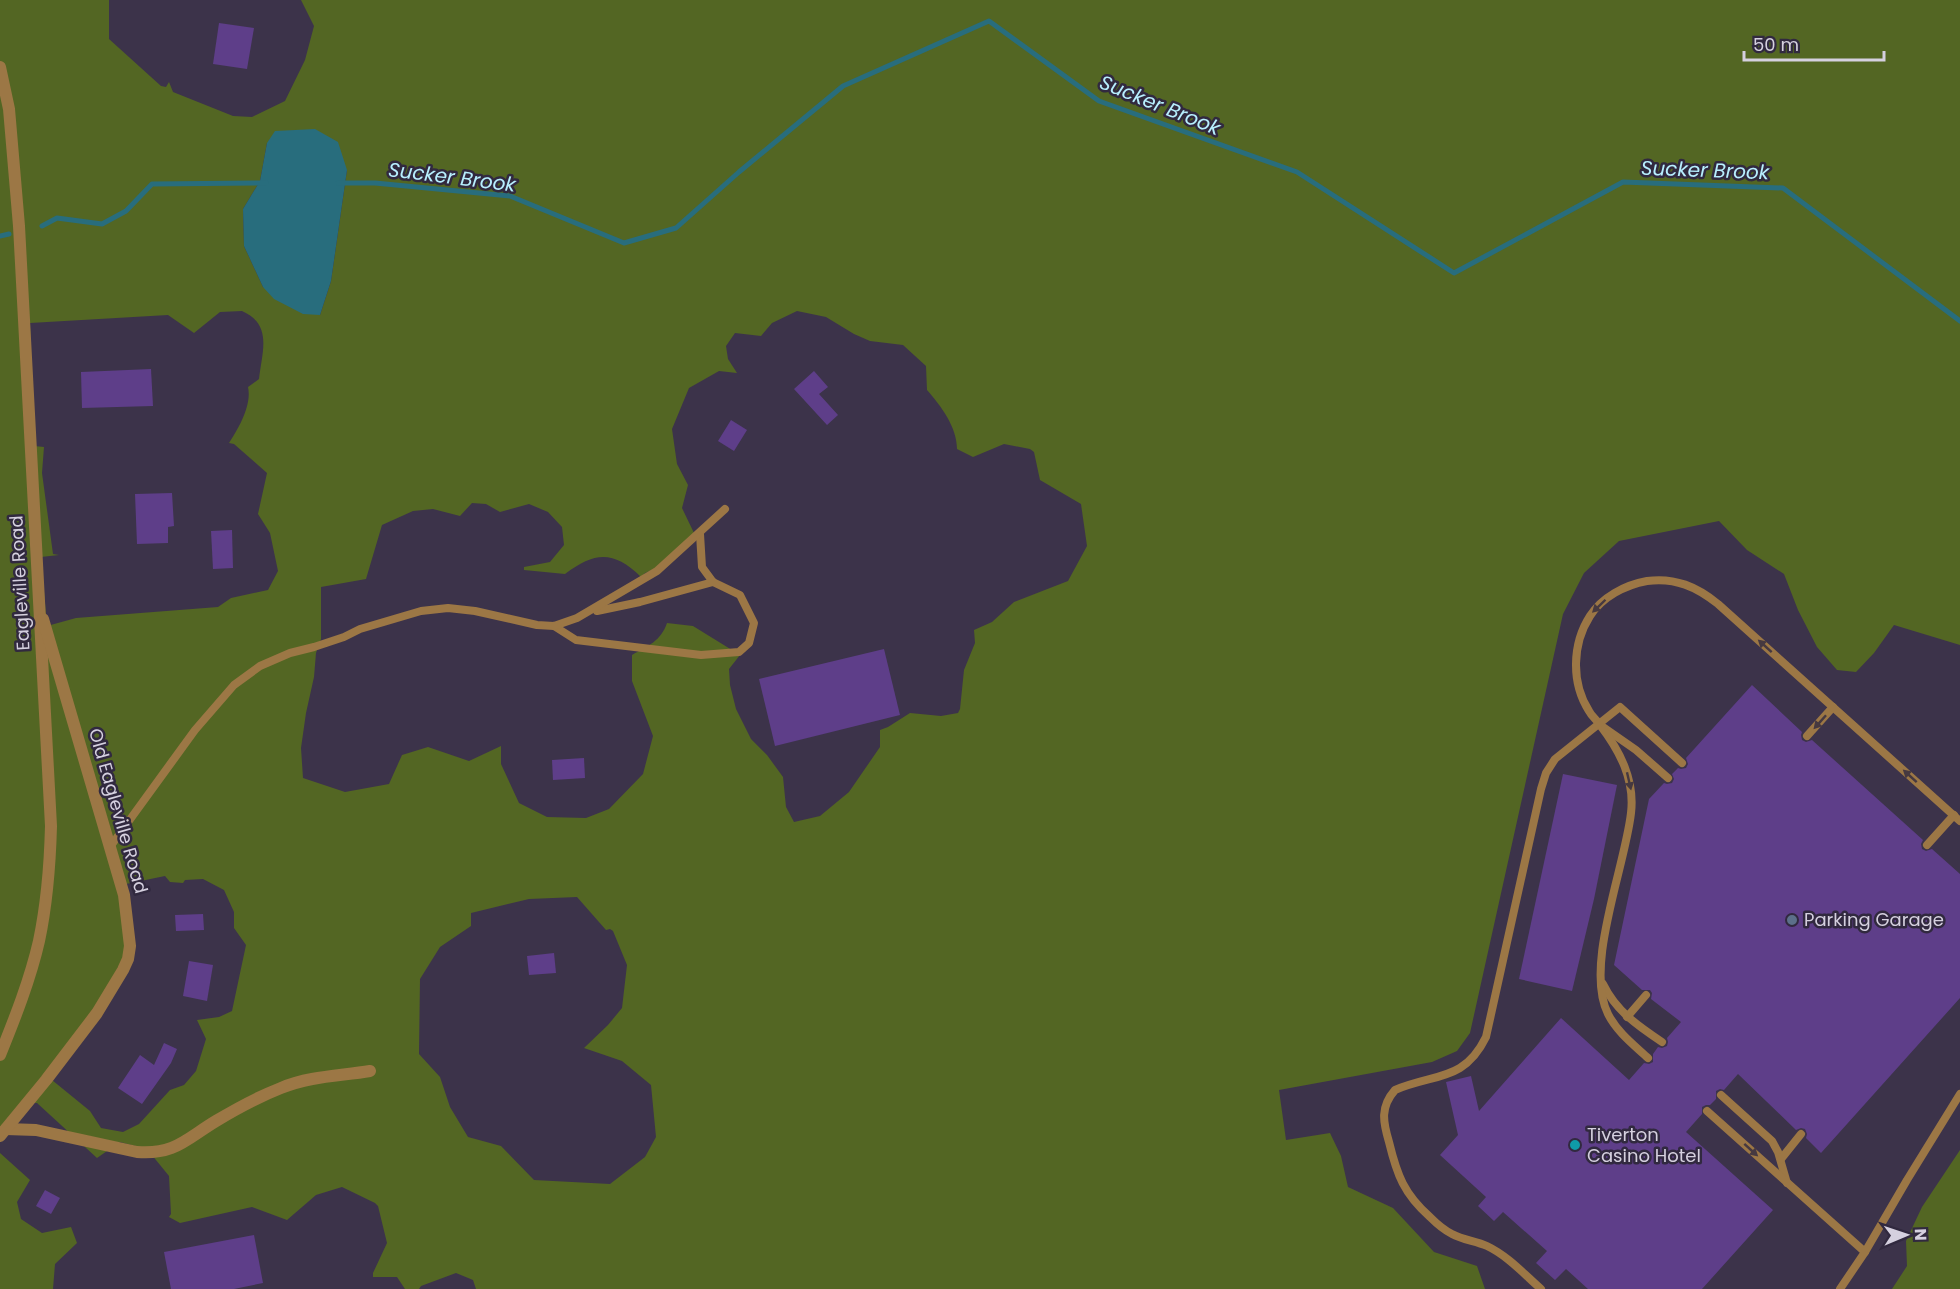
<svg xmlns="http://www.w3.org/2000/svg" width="1960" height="1289" viewBox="0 0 1960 1289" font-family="Poppins,sans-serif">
  <rect width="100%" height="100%" fill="#3c334a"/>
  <g fill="#536623" fill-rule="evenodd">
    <path d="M0,0H109V39L161,86L166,87L169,82L173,92L233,116L252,117L285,101L305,60L314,26L301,0H1960V645L1894,625L1874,653L1856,672L1837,670L1817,647L1798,610L1784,574L1747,550L1719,521L1619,541L1584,573L1563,614L1470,1033L1457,1051L1432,1062L1279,1090L1286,1140L1330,1133L1341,1156L1348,1187L1393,1208L1434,1252L1477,1266L1485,1289H476L473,1280L456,1273L421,1286L419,1289H405L397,1277H373V1273L387,1243L378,1206L375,1203L342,1187L316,1195L287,1220L252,1207L180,1223L169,1217L171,1214L169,1176L147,1149L120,1142L97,1158L37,1103H33L0,1139ZM267,143L347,170L331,281L320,315L263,287L244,246L243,209L260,181ZM242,311C273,325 262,351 259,379L248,387C252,405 239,428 229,443L234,444L267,473L258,514L270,533L278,571L268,590L231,598L218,607L76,618L47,626L41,557L59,555L53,554L42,473L44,447L34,446L30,323L168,315L194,333L220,312ZM797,311L826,317L854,334L870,341L903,345L926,366L927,390C941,406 957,427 957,449L973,457L1004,444L1030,449L1034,452L1040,480L1081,504L1087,546L1068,581L1014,602L992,622L974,630L975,643L964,670L960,709L958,713L941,716L910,713L888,727L880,730V747L849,792L820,816L794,822L786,807L783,777L767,755L751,739L736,709L730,685L729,669L740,655L693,626L667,623C661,641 648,646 632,655V681L653,736L643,774L609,809L586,818L547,817L519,803L501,764V746L469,761L428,747L402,755L389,784L345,792L303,778L301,748L306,713L314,677L316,653L321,639V587L366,579L382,525L413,511L433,509L460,516L472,503L486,504L500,512L529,504L548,512L562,527L564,545L550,562L524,567V570L565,574C595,552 613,550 641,577L645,573L661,566L694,533L682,508L688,485L677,464L672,429L689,388L719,371L737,373L728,359L726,346L735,333L761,336L772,323ZM165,876L170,882L183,883L185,880L203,879L224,890L234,912V928L246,945L232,1011L219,1017L197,1020L206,1039L196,1071L184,1085L170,1090L139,1124L123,1132L101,1128L90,1111L52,1080L129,965L126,884ZM577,897L606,930L610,929L613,931L627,965L622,1008L608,1025L584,1048L622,1061L651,1085L656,1137L645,1157L610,1184L534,1180L501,1146L468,1137L450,1107L440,1077L419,1054L420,979L440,947L471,926V913L529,899Z"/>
    <path d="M1960,1150V1289H1892L1907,1266L1906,1241L1922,1207Z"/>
    <path d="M0,1153L30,1180L17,1202L21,1219L42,1233L71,1227L77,1243L55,1264L53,1289H0Z"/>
  </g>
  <path fill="#286d7d" d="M315,129L338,142L347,170L331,281L320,315L303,314L274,299L263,287L244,246L243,209L260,181L267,143L275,131Z"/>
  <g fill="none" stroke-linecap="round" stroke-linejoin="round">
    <g stroke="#286d7d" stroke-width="5">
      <path d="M338,183H375L510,196L624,243L676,228L739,172L843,86L989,21L1099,101L1297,172L1454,273L1623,182L1783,188L1960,321"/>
      <path d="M42,226L57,218L102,224L126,211L152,184L266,183"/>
      <path d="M0,236L9,234"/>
    </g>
  </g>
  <g fill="#5e3e89">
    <path d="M219,23L254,28L247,69L213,64Z"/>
    <path d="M151,369L153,406L82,408L81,372Z"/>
    <path d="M814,371L828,387L819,394L838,415L827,425L794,389Z"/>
    <path d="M731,420L747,430L734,451L718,441Z"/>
    <path d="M172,493L174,526L168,527V543L137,544L135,494Z"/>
    <path d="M232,530L233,568L213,569L211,531Z"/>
    <path d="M884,649L900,715L775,746L759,679Z"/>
    <path d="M1752,685L1802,732L1801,735L1802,740L1806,742L1812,740L1923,840L1921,844L1922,849L1926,851L1932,849L1960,874V998L1821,1153L1806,1138L1807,1134L1805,1129L1801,1128L1796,1130L1738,1074L1724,1090L1720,1089L1716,1091V1099L1710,1105H1706L1702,1107V1114L1686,1132L1773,1210L1702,1289H1588L1566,1269L1555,1280L1536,1263L1547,1251L1503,1212L1494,1221L1478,1206L1486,1197L1440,1155L1458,1135L1446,1082L1471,1076L1479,1111L1561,1018L1629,1080L1644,1063L1649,1064L1653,1062V1054L1658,1047L1662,1048L1667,1046L1668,1042L1667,1038L1681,1022L1651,999L1652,993L1650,990H1642L1614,965L1649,799L1664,783L1667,784L1672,783L1674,779L1672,774L1678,768L1681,769L1686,768L1688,764L1686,758Z"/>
    <path d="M584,758L585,778L553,780L552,760Z"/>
    <path d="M1563,774L1617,785L1594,899L1572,991L1519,979Z"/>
    <path d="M203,914L204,930L176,931L175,915Z"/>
    <path d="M554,953L556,973L529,975L527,956Z"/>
    <path d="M189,961L213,965L207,1001L183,996Z"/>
    <path d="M164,1043L177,1049L171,1063L142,1104L118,1088L140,1055L154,1065Z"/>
    <path d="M45,1190L60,1198L51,1214L36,1206Z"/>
    <path d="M254,1235L263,1283L234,1289H171L164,1252Z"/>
  </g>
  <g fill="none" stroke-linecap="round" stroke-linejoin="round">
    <g stroke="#9c7745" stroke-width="8">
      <path d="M597,611L640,602L713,582"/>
      <path d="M554,626L576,640L701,655L739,652L749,643L754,623L740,595L713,582L702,567L700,534"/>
      <path d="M1603,727L1636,750L1668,778"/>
      <path d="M1807,736L1833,707"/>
      <path d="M1927,845L1954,815"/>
      <path d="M110,847L195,730L234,685L260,666L290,653L314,647L344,637L360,629L421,611L448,608L475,611L537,625L554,626L577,618L657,571L725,509"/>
      <path d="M1603,984C1616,1011 1638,1026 1662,1042"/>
      <path d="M1627,1017L1646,995"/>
      <path d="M1648,1058C1634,1045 1617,1032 1608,1014C1584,966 1625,867 1631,813C1635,780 1620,751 1600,725C1597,720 1592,717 1589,711C1571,683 1572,644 1590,616C1602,597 1625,585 1647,581C1675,577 1697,587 1718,604L1960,821"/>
      <path d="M1721,1095L1772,1141L1778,1152L1787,1183"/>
      <path d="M1707,1111L1865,1252"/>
      <path d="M1781,1159L1801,1134"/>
      <path d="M1541,1289C1524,1274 1508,1256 1487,1246C1476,1241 1463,1240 1452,1234C1444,1230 1436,1223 1430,1217C1404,1194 1397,1175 1389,1142C1383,1122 1380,1107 1395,1090C1435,1073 1464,1082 1486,1037L1541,789L1546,773L1555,759L1620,707L1682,763"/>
      <path d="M1840,1289L1865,1252L1907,1180L1960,1094"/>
    </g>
    <g stroke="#9c7745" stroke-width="12">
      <path d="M0,67L9,109L19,226L51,826C50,864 47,903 39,941C30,980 15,1018 0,1055"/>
      <path d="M6,1129L36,1130L137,1152C175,1155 186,1139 216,1121C236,1109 258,1097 281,1088C310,1076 340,1076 370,1071"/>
      <path d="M0,1136L46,1080L97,1013L123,970L128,959L130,946L124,895L43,619"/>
    </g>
  </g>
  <defs><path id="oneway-solid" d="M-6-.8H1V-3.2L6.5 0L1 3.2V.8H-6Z" transform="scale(1.5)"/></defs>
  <g fill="#463940">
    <use href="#oneway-solid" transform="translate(1599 606) rotate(136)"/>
    <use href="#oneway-solid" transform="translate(1765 646) rotate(-138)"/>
    <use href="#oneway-solid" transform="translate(1820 722) rotate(132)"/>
    <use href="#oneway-solid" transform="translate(1910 776) rotate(-138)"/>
    <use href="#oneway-solid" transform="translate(1629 781) rotate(77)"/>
    <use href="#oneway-solid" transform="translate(1751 1150) rotate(42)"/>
  </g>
  <circle fill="#5c6f8a" stroke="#31293f" stroke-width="2" cx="1792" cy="920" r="6"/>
  <circle fill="#0f9aa8" stroke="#31293f" stroke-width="2" cx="1575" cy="1145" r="6"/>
  <g text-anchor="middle" stroke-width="5" stroke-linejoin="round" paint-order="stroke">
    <g font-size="18" fill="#d5d0df" stroke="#31293f">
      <text transform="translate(20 583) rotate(-93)" y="6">Eagleville Road</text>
      <text transform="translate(118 811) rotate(74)" y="6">Old Eagleville Road</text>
    </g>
    <g font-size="18" fill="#d5d0df" stroke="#31293f" text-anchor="start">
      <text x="1804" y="926">Parking Garage</text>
      <text x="1587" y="1141">Tiverton<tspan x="1587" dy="21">Casino Hotel</tspan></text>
    </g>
    <g font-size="20" font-style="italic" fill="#b7effe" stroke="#31293f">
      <text transform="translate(1160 105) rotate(22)" y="7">Sucker Brook</text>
      <text transform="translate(1705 170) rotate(2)" y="7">Sucker Brook</text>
      <text transform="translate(452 177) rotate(7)" y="7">Sucker Brook</text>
    </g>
  </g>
  <g transform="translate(1906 1235) rotate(88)" stroke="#31293f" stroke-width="4.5" paint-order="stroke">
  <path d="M0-4.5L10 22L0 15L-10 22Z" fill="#d5d0df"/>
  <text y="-9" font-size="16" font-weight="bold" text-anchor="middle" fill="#d5d0df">N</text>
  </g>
  <path d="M1744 51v9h140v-9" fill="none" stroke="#d5d0df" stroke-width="3"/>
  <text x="1753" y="51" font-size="18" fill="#d5d0df" stroke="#31293f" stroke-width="4.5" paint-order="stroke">50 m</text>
</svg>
